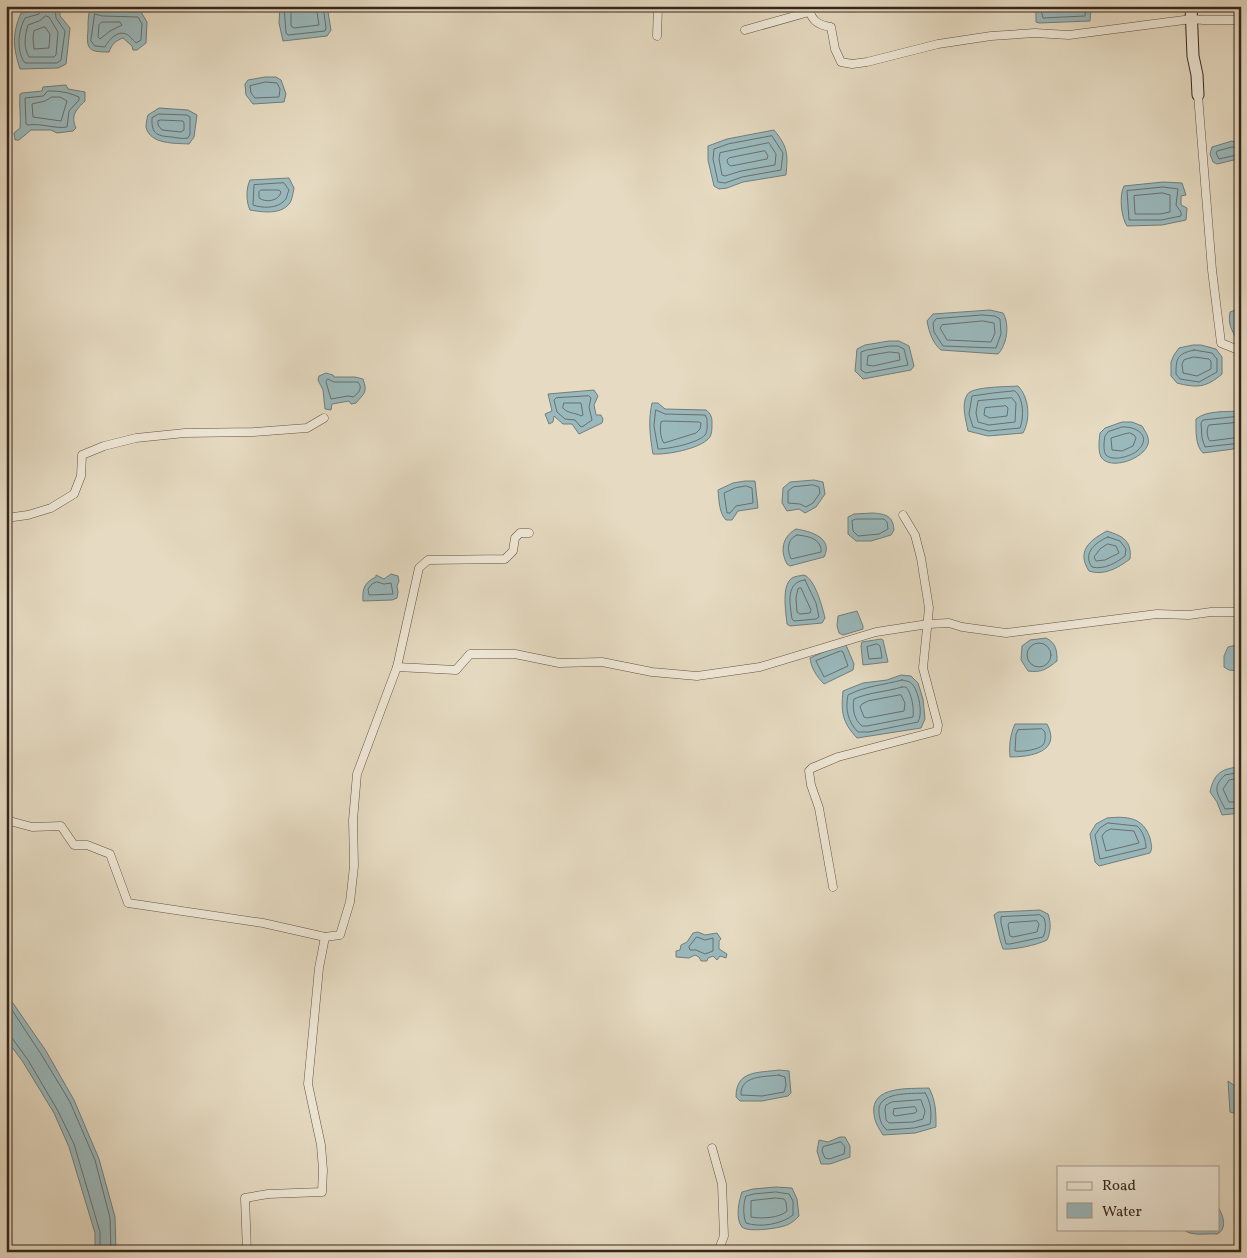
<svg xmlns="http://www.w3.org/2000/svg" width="1247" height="1258" viewBox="0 0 1247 1258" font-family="Vollkorn,serif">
  <rect width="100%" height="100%" fill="#e6dbc2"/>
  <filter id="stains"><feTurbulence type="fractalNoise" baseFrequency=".004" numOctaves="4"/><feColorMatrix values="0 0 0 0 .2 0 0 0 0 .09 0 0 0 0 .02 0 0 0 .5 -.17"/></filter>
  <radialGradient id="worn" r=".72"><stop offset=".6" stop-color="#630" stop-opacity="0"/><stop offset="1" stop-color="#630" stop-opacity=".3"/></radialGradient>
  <g fill="#9ab9bd" stroke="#727e7d">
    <path d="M37,6H60V16L70,28L66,64L58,68L20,69C13,47 12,34 21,13L34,11Z"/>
    <path d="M91,6H99L101,11L141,12L147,22L146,43L137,50H133L132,46L123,38C115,41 112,44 109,52C89,52 86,50 88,30C88,22 88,14 91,6Z"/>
    <path d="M280,6H327L331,30L327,36L283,41L279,23Z"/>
    <path d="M1036,6H1091L1090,21L1039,23L1036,22Z"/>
    <path d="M265,77H276L281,80L286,94L284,102L253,104L246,95L245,84L248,80Z"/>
    <path d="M66,85L68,89L85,92V101C77,109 70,115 76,128L73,131L57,133L51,130H31L19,140H15L14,133L20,128C21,117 19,106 20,94L22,93L42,91L43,87Z"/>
    <path d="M159,108L188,110L197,115L194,137L189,144C176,143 150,145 146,127C146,124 147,118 148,115Z"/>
    <path d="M774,130C788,147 788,154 786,175L743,182L727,188L719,189L714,186L708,160V146L727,139Z"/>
    <path d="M1232,141L1241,144V157L1238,159L1217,164L1213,162L1210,154L1212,147Z"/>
    <path d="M289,178L294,188C293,193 292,201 289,204C280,215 262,212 250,210C246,202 246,188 250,180Z"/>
    <path d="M1163,182L1182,183L1186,195L1181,196V205L1187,208L1186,220L1162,225L1127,226C1121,217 1119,195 1124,186Z"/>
    <path d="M1241,308V339H1237C1231,330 1228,323 1230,312Z"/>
    <path d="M990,310L1003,313C1010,324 1007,345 998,354L941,350C933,344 929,332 927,321L933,314Z"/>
    <path d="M889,341H899L909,346L914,366L911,370L863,379L855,371L857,349L865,345Z"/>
    <path d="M1193,345H1201L1216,349L1222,357V374C1206,388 1196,388 1177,383L1171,376V362L1174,355L1179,348Z"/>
    <path d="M326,373L333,375L334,377H355L363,379C368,393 364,393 356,403L351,404L349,401L332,404L331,410L325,409L323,390L318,380L319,376Z"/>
    <path d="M1018,386C1029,397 1031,419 1023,433L988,436L968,431C966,420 961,405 967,395C971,386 1008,387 1018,386Z"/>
    <path d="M594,390L598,396L594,405L596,415H601L603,419L602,423L579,434L572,424H563L554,416L553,422L549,424L545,414L552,411L548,394Z"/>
    <path d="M652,403H658L665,409L706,410C711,414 712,417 712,423C712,428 712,435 709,438C700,449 666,455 653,454C650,437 648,420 652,403Z"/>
    <path d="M1241,411V448L1203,453C1195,445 1196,430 1196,419C1207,410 1227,412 1241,411Z"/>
    <path d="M1122,422H1132L1142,426C1145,431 1150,438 1148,444C1144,459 1110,471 1101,457C1098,451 1099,440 1100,433L1105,428Z"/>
    <path d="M814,480L823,482L825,494L816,507L805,513L799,509L787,511L782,503L783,488L790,482Z"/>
    <path d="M745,481H755L758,508L738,511L732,520H726C719,513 719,500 718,490L733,483Z"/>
    <path d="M873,513C886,514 893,516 894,530L891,535L871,541H856L848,534V517L854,514Z"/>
    <path d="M796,529C810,531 834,538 824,557L790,566L787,564C780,551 782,537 796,529Z"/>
    <path d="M1107,531C1123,536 1132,541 1130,559C1118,568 1104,576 1089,571C1076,551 1090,540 1107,531Z"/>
    <path d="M391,574L398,576L399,581L397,586L398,592L397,598L392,600L363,601C362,588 365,582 376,577V575L384,579Z"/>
    <path d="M804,575C815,579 822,606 825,618L822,623L790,626L787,624C786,612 781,586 792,578C795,576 800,576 804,575Z"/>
    <path d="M857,611L863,626V629L843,635L839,633L837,626L838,616Z"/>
    <path d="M1046,638C1056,643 1057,650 1057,661C1047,669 1041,673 1028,671L1021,660L1022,646L1030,640Z"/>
    <path d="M881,639L883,640L888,662L863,665L861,646L862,642Z"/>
    <path d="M1241,644V671L1229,670L1224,667V656L1228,647Z"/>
    <path d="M846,645L854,664L853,670L824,684C817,677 811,668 810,658L835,647Z"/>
    <path d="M901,675L911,676L918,683L923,699L925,719L921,728L857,738C842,722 841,712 843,691L863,683L887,680Z"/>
    <path d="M1015,724H1047C1062,752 1030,757 1010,757C1009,745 1010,735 1015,724Z"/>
    <path d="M1241,767V813L1222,815L1217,802L1210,792C1214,773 1222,768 1241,767Z"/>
    <path d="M1107,818C1127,816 1143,817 1150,838C1151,843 1153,848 1150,853L1099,866L1095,862L1090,834L1096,824Z"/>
    <path d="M1040,910L1048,914C1051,922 1051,932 1047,940C1037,945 1014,950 1003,949L1000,940L994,915L998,912Z"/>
    <path d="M698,932L705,935L717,933L721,939L719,941V949L727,954L726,958L720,956L717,960L713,956L708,958L707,961H701L699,957L695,955L689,958L676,957V951L680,950L681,945L687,942L693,933Z"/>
    <path d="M6,993L46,1051L74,1100L99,1159L115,1217L116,1252H95V1233L69,1147L54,1113L23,1062L6,1039Z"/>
    <path d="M779,1070L789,1071L791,1093L788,1096L762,1101H740L736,1097C736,1070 758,1073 779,1070Z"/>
    <path d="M1228,1081L1235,1086H1241V1115L1230,1112Z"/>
    <path d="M929,1088C936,1101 936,1113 936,1127L915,1133L883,1135C878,1127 875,1123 874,1114C870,1085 910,1089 929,1088Z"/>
    <path d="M840,1137H845L850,1146V1157L830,1164H821L817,1151L819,1140L828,1142Z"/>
    <path d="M776,1187L792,1188L797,1199L799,1216C796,1219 793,1222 789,1224C783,1228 748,1233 742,1227C735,1219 739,1200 742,1192L753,1189Z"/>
    <path d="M1218,1207C1223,1215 1228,1229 1217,1234C1206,1233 1191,1237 1183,1229H1218Z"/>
  </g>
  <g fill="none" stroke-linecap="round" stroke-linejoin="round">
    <g stroke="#68706d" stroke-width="1">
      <path d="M42,6L39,14L25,18C18,31 16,51 25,63H57L61,60L65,31L56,18L55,6"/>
      <path d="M284,6L286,33L288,35L325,31L326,28L323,6"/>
      <path d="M291,6V26L294,28L319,25L316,6"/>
      <path d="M1040,6L1043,18L1085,16L1086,6"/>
      <path d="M95,14L102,16L138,17L142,24L141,40L136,43C133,40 129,35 126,34C117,30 108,41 105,47L95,46L91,41Z"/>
      <path d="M46,16L49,17L58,32L56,55L54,57H29C23,47 25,35 28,25L39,21Z"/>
      <path d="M102,22H120L122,25L110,31L100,39L98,37L99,25Z"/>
      <path d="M45,27L50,34L49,48L34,49L33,38L34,31Z"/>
      <path d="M266,82L277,83L280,89L279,97L255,98L251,93L250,86Z"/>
      <path d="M48,91C61,91 67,92 79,97V100L69,111L67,127C54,129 42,123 28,125L26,124L25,98L43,96Z"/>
      <path d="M52,97H60L67,101L61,121L33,117L32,104L45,101Z"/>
      <path d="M159,114L187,115L190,117V134L188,138C183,139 177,138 172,137C158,136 151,135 152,118Z"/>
      <path d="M161,120L183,121L184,123V130L181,132L162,130L158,125V121Z"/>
      <path d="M772,136L783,153L781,170L742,177L725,183L718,182L713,159L714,149L728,144Z"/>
      <path d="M769,143L776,154L775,165L741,171L725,176L722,175L719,159L720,153Z"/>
      <path d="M1241,148L1232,147L1217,151L1216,153L1219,159L1241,154"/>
      <path d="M765,151L768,156L767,159L731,166L728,164L727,160L729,158Z"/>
      <path d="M284,183L289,190C287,194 287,199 284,201C277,209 261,208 253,205L254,185Z"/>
      <path d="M1163,187L1178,189L1176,205L1181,212V216L1161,220H1129L1127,191Z"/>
      <path d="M261,190H279L281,192C279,201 266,203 259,198V192Z"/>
      <path d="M1163,193L1170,195V212L1160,214H1135L1134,196Z"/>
      <path d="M982,315L995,316L1000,319L1001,334L996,348L943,346L934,332L933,323L936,319Z"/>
      <path d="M983,321L994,323L995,333L991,342L947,340L940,328L942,325Z"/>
      <path d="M890,346H898L904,349L908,365L866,373L861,370V352L867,350Z"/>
      <path d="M1194,350L1212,353L1217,359V372L1199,382L1180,379L1176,374C1176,358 1177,354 1194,350Z"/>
      <path d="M890,352L899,353L900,360L873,366L867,365L868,356Z"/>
      <path d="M1194,357L1209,359L1211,361V369L1197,376L1183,373L1182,364L1184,360Z"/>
      <path d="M328,379L334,382H358C363,388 359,393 353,397L348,396L331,399L326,382Z"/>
      <path d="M1015,391C1024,398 1024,418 1020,428L989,431L973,427L969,414L972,396L993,393Z"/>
      <path d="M589,396L591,398L589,407L592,420L582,427L580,426L575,420L565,419L557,412L554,400L556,398Z"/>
      <path d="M1012,398L1016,403L1015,422L989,425L978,422L976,413L978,401Z"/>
      <path d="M564,403H581L583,415L581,416C574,412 568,414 563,408Z"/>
      <path d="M1006,406L1008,408L1007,416L990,418L984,415L985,408Z"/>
      <path d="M656,410L665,414L705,415L707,419C707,423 708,431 705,435C698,443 669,449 658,449L654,426Z"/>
      <path d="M1241,416L1203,420L1201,423L1202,438L1205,447L1241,443"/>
      <path d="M664,421L699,422L701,423L700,429L696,433L664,443C660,438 660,428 661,422Z"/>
      <path d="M1241,422L1209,425C1206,429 1207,438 1210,441L1241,437"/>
      <path d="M1122,427C1139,426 1152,438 1137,451C1131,456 1113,462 1106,455C1103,452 1104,440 1105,436L1108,432Z"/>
      <path d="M1130,433L1134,435L1136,438L1133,446L1122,451L1112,450L1111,438L1124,434Z"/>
      <path d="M813,485L819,487L820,493L813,503L806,507L800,504L788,503V491L793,487Z"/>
      <path d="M746,486L752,488L753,503L736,506L730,513H727L724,493L735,488Z"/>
      <path d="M856,519H884L887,522L888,529L879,534L858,536L853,531L852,521Z"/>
      <path d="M797,535C808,536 822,539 821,552L791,559C787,550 787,539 797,535Z"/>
      <path d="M1108,537L1120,541L1126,549L1125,556C1116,563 1104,570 1092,567C1082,553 1096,542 1108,537Z"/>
      <path d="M1108,544L1116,546L1119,553L1105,560L1096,561L1094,557L1100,549Z"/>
      <path d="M805,580L816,603L819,617L816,619L794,621L792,619C790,604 785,582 805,580Z"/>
      <path d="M377,582L384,584L391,583L393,594L369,595L368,589L372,584Z"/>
      <path d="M801,588L811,610L810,613L800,614L797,612L796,598L798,589Z"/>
      <circle cx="1039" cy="655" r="12"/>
      <path d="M877,644L880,646L882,658L869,659L867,647Z"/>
      <path d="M841,651L843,652L848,666L824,677L816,661Z"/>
      <path d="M902,680C906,681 910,681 913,685C919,693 923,714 918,722L869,732H858C848,722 845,709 848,695C865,686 884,685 902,680Z"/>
      <path d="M902,687H906C912,694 914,708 913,717L867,726H862C854,720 852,708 854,699C870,692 886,692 902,687Z"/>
      <path d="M901,695L905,703L904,711L867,718L864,717L860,707L862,704L868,701Z"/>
      <path d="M1042,729L1045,732C1045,736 1046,741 1043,745C1038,750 1022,752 1015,751L1016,734L1018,730Z"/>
      <path d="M1241,772L1225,775C1211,788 1218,794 1225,809L1241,808"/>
      <path d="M1241,778L1229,780L1223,789L1229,802H1241"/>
      <path d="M1108,823L1137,826C1143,831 1146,841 1146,848L1100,859L1095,835L1100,828Z"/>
      <path d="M1111,829L1134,831L1139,843L1106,851L1102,836L1105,832Z"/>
      <path d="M1040,915L1044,918C1046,923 1046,932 1043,937L1010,944H1006L1001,923V917Z"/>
      <path d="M1037,921L1039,924L1037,932L1013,937L1010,936L1008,925L1009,923Z"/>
      <path d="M697,937L705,940L713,938V951L705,954L696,950H690L689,947Z"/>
      <path d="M6,1001L41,1054L70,1102L95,1160L110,1218L111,1252"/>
      <path d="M6,1037L12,1038L28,1060L58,1111L74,1144L100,1232V1252"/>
      <path d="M779,1075L785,1077L786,1085L784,1092L762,1096L741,1095C740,1075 765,1077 779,1075Z"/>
      <path d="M925,1093C931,1101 932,1115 930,1124L914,1128L887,1130C881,1125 880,1120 879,1113C876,1091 911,1094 925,1093Z"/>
      <path d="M921,1100L925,1111L923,1119L913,1122L889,1123L886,1120L885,1109L886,1105L892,1102Z"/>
      <path d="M915,1107L917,1111L915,1113L895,1116L893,1114L894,1109Z"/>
      <path d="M841,1142L845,1147L844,1154L829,1159L825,1158L822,1151L823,1147Z"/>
      <path d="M776,1192L789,1194L793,1201V1215C782,1224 760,1228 746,1223C743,1216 743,1203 746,1196L754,1194Z"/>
      <path d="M776,1198L784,1199L786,1202L787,1211C780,1218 761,1219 751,1217V1201Z"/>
    </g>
    <defs>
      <g id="street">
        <path d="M808,6C811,20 817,25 831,27L835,49L841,62L852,64L867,62L938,44L991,36L1035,33L1069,35L1192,19L1203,20H1241"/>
        <path d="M745,30L809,12"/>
        <path d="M657,36L658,6"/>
        <path d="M1198,95L1212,270L1221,343L1241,351"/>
        <path d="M6,518L28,515L51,508L74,494L81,476L82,455L104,446L136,438L185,433L253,432L307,428L324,418"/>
        <path d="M397,667L419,568L428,560L505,559L513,551L515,538L520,533H529"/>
        <path d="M6,820L32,827L61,826L74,845H87L110,854L128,903L263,923L325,937L340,935L350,902L354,866L353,820L357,774L397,667L456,670L470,654H515L559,663L602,662L652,672L697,676L760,667L876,632L928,624L949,623L962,627L1006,633L1157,614L1189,615L1211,612H1241"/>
        <path d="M833,887L819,808L811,785L809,771L812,768L838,757L937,731L938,725L923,668L929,608L921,558L915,535L903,515"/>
        <path d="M712,1148L722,1184L724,1236L718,1252"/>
        <path d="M247,1252L245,1198L268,1194L322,1192L323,1170L321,1145L308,1084L319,968L325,937"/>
      </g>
      <path id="secondary" d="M1191,6L1193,56L1197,75L1198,95"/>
    </defs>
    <use href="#street" stroke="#615346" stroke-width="9"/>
    <use href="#secondary" stroke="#35261d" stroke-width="13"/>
    <use href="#street" stroke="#efe8d7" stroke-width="8"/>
    <use href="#secondary" stroke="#efe8d7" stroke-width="11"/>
  </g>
  <rect width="1247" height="1258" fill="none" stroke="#e6dbc2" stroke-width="25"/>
  <rect x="8" y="8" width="1232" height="1243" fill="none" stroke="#35261d" stroke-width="2.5"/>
  <rect x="12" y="12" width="1222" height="1233" fill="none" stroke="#35261d"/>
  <rect x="1057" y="1166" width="162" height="65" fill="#efe8d7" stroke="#a59a8d"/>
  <rect x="1067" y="1182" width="25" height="8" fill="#efe8d7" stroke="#a59a8d"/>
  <text x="1102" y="1190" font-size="15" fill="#35261d">Road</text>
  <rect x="1067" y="1203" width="25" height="15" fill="#9ab9bd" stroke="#a59a8d"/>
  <text x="1102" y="1216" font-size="15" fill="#35261d">Water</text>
  <rect width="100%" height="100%" filter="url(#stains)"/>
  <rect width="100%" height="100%" fill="url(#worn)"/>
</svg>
